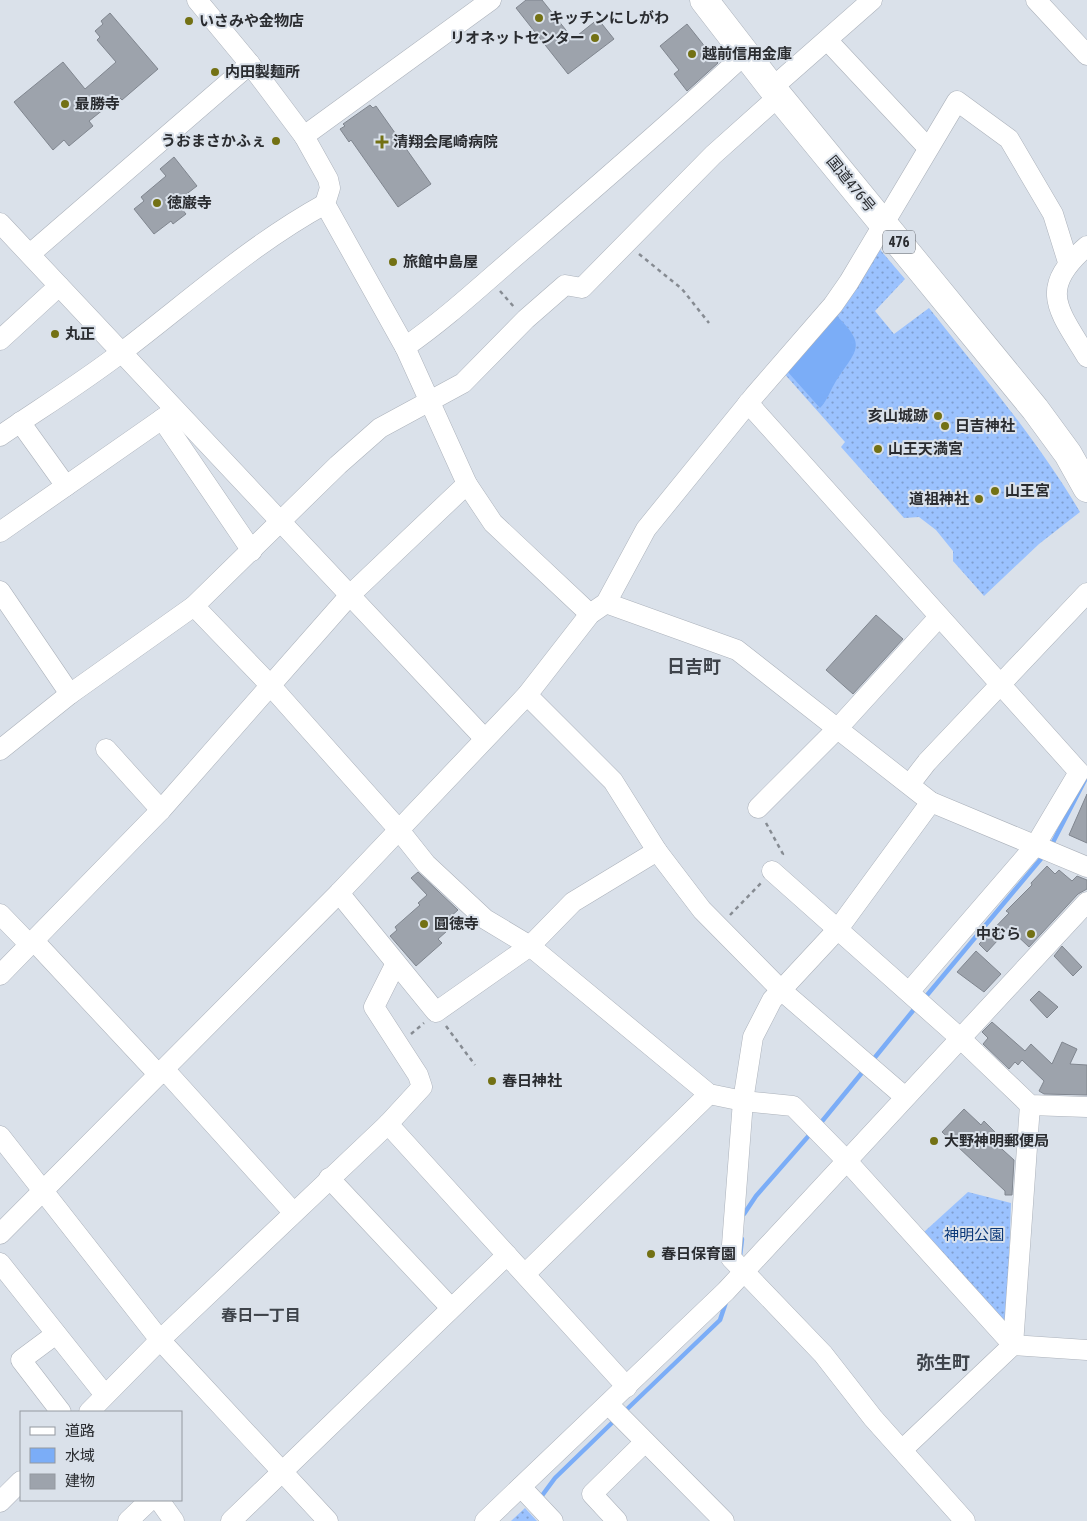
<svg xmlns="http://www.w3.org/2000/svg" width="1087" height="1521" viewBox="0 0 1087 1521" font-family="'Roboto Condensed','Noto Sans JP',sans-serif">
  <defs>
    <pattern id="grass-dots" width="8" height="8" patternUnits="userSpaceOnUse" patternTransform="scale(1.25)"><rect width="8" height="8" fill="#9bc2fe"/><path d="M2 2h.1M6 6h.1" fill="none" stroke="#7f9ece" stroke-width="1.8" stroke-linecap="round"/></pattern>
  </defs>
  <rect width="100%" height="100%" fill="#dae1ea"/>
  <g fill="url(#grass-dots)">
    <path d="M877,246L905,279L875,311L894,334L929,308C981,374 1037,439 1080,512L1039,544L984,596L953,561V551L936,530L919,517L904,518L841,447L845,442L781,370Z"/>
    <path d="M968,1192L1011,1203L1007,1324L924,1232Z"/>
    <path d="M525,1508L537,1521H511Z"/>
  </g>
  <path fill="#7badf7" d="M835,314C867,346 858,348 836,381C831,389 827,401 820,408L787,371Z"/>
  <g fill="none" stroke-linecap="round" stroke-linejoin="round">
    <g stroke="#7badf7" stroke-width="4.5">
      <path d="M1051,846L1085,780"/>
      <path d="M923,1000L1045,854"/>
      <path d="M872,1061L916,1007"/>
      <path d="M819,1125L865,1069"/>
      <path d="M744,1214L756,1196L812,1132"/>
      <path d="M740,1256L742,1239"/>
      <path d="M624,1412L720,1320L726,1302"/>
      <path d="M541,1497L555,1478L616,1419"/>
    </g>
  </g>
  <g fill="#9da3ac" stroke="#80868f">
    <path d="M526,0H542L573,39L598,19L614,39L568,74L516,8Z"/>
    <path d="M110,13L158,69L122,100L119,97L89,121L93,126L69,146L64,140L53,150L14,102L63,62L85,89L116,62L97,40L100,37L95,31L103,24L101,21Z"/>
    <path d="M687,24L718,63L687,91L674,74L679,70L660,46Z"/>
    <path d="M370,105L373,108L376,106L431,184L398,207L351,140L349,142L340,129L345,126L343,124Z"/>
    <path d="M174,157L197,186L176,202L186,214L173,224L171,221L154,234L134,209L144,201L141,197L166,176L160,169Z"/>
    <path d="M876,615L903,639L853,694L826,670Z"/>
    <path d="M1087,794V843L1069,835Z"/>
    <path d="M1047,866L1055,874L1059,870L1072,881L1077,876L1087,880V889L1078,894L1029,947L1009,928L987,952L979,944L1009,913L1006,911L1032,885L1031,883Z"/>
    <path d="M418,872L458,910L441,925L447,931L438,939L442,943L416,966L390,936L397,930L395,927L420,905L418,903L427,895L411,878Z"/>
    <path d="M1062,946L1082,967L1073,976L1054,956Z"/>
    <path d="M976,951L1001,974L984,992L957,972Z"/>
    <path d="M1039,991L1058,1007L1047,1018L1030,1000Z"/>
    <path d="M992,1022L1025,1051L1031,1044L1052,1064L1062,1042L1077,1049L1070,1064L1087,1065V1095L1044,1094L1039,1091L1044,1081L1022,1060L1018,1065L1015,1062L1009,1069L983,1044L988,1038L982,1032Z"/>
    <path d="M964,1109L981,1125L984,1121L998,1135L993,1141L1014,1160L1012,1195H1005V1191L942,1132Z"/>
  </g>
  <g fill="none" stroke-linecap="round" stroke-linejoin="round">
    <defs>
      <g id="minor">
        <path d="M197,0L250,64L304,136L328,179L330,188L325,204L405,347L467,484L493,523L590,614"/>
        <path d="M1036,0L1087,55"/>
        <path d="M828,41L928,148"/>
        <path d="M772,88L872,0"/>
        <path d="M304,136L491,0"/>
        <path d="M0,223L484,738"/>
        <path d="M1087,246C1037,289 1058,309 1087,357"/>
        <path d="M30,254L250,64"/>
        <path d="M0,340L59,286"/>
        <path d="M405,347C450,316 489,278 531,243C603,181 675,119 745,54"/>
        <path d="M748,403L1079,772L1035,846L909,992"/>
        <path d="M162,419L252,551"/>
        <path d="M20,422L66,486"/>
        <path d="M0,436C41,408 83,382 122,352C189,301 252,244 325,204"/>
        <path d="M0,532L175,410"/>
        <path d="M0,591L70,694"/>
        <path d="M606,603L737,650L931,802L1087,867"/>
        <path d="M194,606L270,685L399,830L426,864L485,919L530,946L709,1094L743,1101L793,1106L846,1160L1013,1345L1087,1350"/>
        <path d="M527,695L613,781L657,851L702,910L781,990L905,1097"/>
        <path d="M106,749L161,810"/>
        <path d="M0,750L70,694L194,606L338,465L380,428L463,383L526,319L565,285L582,288L713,155L779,96"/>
        <path d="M910,784L927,762L1087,593"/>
        <path d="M931,802L838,929L772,1000L753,1037L743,1101L731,1258L823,1354L873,1418L965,1521"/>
        <path d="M758,808L838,728L939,617"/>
        <path d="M772,871L960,1038L1030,1105L1087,1107"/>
        <path d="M339,893L436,1012L530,946L573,902L657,851"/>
        <path d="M0,914L30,945"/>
        <path d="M34,941L159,1075"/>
        <path d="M0,975L161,810L350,595L467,484"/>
        <path d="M164,1069L293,1212"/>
        <path d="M388,1124L627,1387"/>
        <path d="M0,1136L160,1340L328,1521"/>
        <path d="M329,1178L451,1308"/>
        <path d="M0,1234L339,893L527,695L590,614L606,603L646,529L754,396L833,305L849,282L957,101L1009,139L1053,214L1068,262"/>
        <path d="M0,1263L105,1395"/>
        <path d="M525,1274L709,1094"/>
        <path d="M56,1334L21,1360L61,1412"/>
        <path d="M609,1405L724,1521"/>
        <path d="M89,1412L160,1340L388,1124L422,1087L418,1075L374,1007L395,965"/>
        <path d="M902,1450L1013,1345L1030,1105"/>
        <path d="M521,1487L553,1521"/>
        <path d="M159,1500L174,1521"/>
        <path d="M0,1502L21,1481"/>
        <path d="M128,1521L150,1500"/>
        <path d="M231,1521L507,1255"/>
        <path d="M485,1521L726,1291L1087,902"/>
        <path d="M617,1521L592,1494L645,1442"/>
      </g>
      <path id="highway" d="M704,0L772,88L1035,409L1068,454L1087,488"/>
    </defs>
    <use href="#minor" stroke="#acb2bb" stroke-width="21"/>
    <use href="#highway" stroke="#acb2bb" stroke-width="29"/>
    <g stroke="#868b92" stroke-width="2.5" stroke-dasharray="4 4" stroke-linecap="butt">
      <path d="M639,254L682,289L709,323"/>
      <path d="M500,291L514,307"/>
      <path d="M766,823L783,854L781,857"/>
      <path d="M730,915L761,883"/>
      <path d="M446,1026L475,1065"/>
      <path d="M411,1034L424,1023"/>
    </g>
    <use href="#minor" stroke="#fff" stroke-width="20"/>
    <use href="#highway" stroke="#fff" stroke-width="28"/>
  </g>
  <g fill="#737114" stroke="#dae1ea" stroke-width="2">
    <circle cx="539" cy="18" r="5"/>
    <circle cx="189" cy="21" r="5"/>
    <circle cx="595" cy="38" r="5"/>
    <circle cx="692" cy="54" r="5"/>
    <circle cx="215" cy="72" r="5"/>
    <circle cx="65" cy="104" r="5"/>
    <circle cx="276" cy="141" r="5"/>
    <path d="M379.5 134.5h5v5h5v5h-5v5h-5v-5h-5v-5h5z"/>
    <circle cx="157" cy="203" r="5"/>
    <circle cx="393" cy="262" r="5"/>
    <circle cx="55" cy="334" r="5"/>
    <circle cx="938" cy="416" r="5"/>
    <circle cx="945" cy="426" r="5"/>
    <circle cx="878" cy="449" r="5"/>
    <circle cx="995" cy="491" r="5"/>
    <circle cx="979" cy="499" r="5"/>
    <circle cx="424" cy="924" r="5"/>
    <circle cx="1031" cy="934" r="5"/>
    <circle cx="492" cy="1081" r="5"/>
    <circle cx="934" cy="1141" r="5"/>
    <circle cx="651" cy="1254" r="5"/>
  </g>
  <g text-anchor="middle" stroke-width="4" stroke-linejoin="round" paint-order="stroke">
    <rect fill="#dae1ea" stroke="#5f6268" stroke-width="1" x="883" y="230.5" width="32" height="23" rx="4"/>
    <g font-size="14" font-weight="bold" fill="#2a2c30">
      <text x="899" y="247">476</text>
    </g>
    <g font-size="15" font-weight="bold" fill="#2a2c30" stroke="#dae1ea" text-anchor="start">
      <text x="549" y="23">キッチンにしがわ</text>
      <text x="199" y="26">いさみや金物店</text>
      <text x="585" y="43" text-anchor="end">リオネットセンター</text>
      <text x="702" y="59">越前信用金庫</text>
      <text x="225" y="77">内田製麺所</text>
      <text x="75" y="109">最勝寺</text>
      <text x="266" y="146" text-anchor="end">うおまさかふぇ</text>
      <text x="393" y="147">清翔会尾崎病院</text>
      <text x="167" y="208">徳巌寺</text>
      <text x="403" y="267">旅館中島屋</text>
      <text x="65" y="339">丸正</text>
      <text x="928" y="421" text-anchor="end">亥山城跡</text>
      <text x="955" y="431">日吉神社</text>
      <text x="888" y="454">山王天満宮</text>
      <text x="1005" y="496">山王宮</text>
      <text x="969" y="504" text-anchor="end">道祖神社</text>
      <text x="434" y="929">圓徳寺</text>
      <text x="1021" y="939" text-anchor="end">中むら</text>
      <text x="502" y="1086">春日神社</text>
      <text x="944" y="1146">大野神明郵便局</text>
      <text x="661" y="1259">春日保育園</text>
    </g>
    <g font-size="15" fill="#2a2c30" stroke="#dae1ea">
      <text transform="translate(851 184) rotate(51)" y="5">国道476号</text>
    </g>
    <g font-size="15" fill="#0a3879" stroke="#dae1ea">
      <text x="974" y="1240">神明公園</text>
    </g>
    <g font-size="16" font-weight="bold" fill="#3f444b" stroke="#dae1ea">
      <text x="261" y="1321">春日一丁目</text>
    </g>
    <g font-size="18" font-weight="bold" fill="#3f444b" stroke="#dae1ea">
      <text x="694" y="673">日吉町</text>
      <text x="943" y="1369">弥生町</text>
    </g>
  </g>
  <rect x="20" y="1411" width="162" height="90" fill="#dae1ea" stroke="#9499a0"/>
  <rect x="30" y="1427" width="25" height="8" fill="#ffffff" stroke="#9499a0"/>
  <text x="65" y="1436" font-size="15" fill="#2a2c30">道路</text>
  <rect x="30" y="1448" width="25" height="15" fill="#7badf7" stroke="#9499a0"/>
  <text x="65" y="1461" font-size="15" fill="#2a2c30">水域</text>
  <rect x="30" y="1474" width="25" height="15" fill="#9da3ac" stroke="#9499a0"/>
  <text x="65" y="1486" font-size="15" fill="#2a2c30">建物</text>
</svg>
